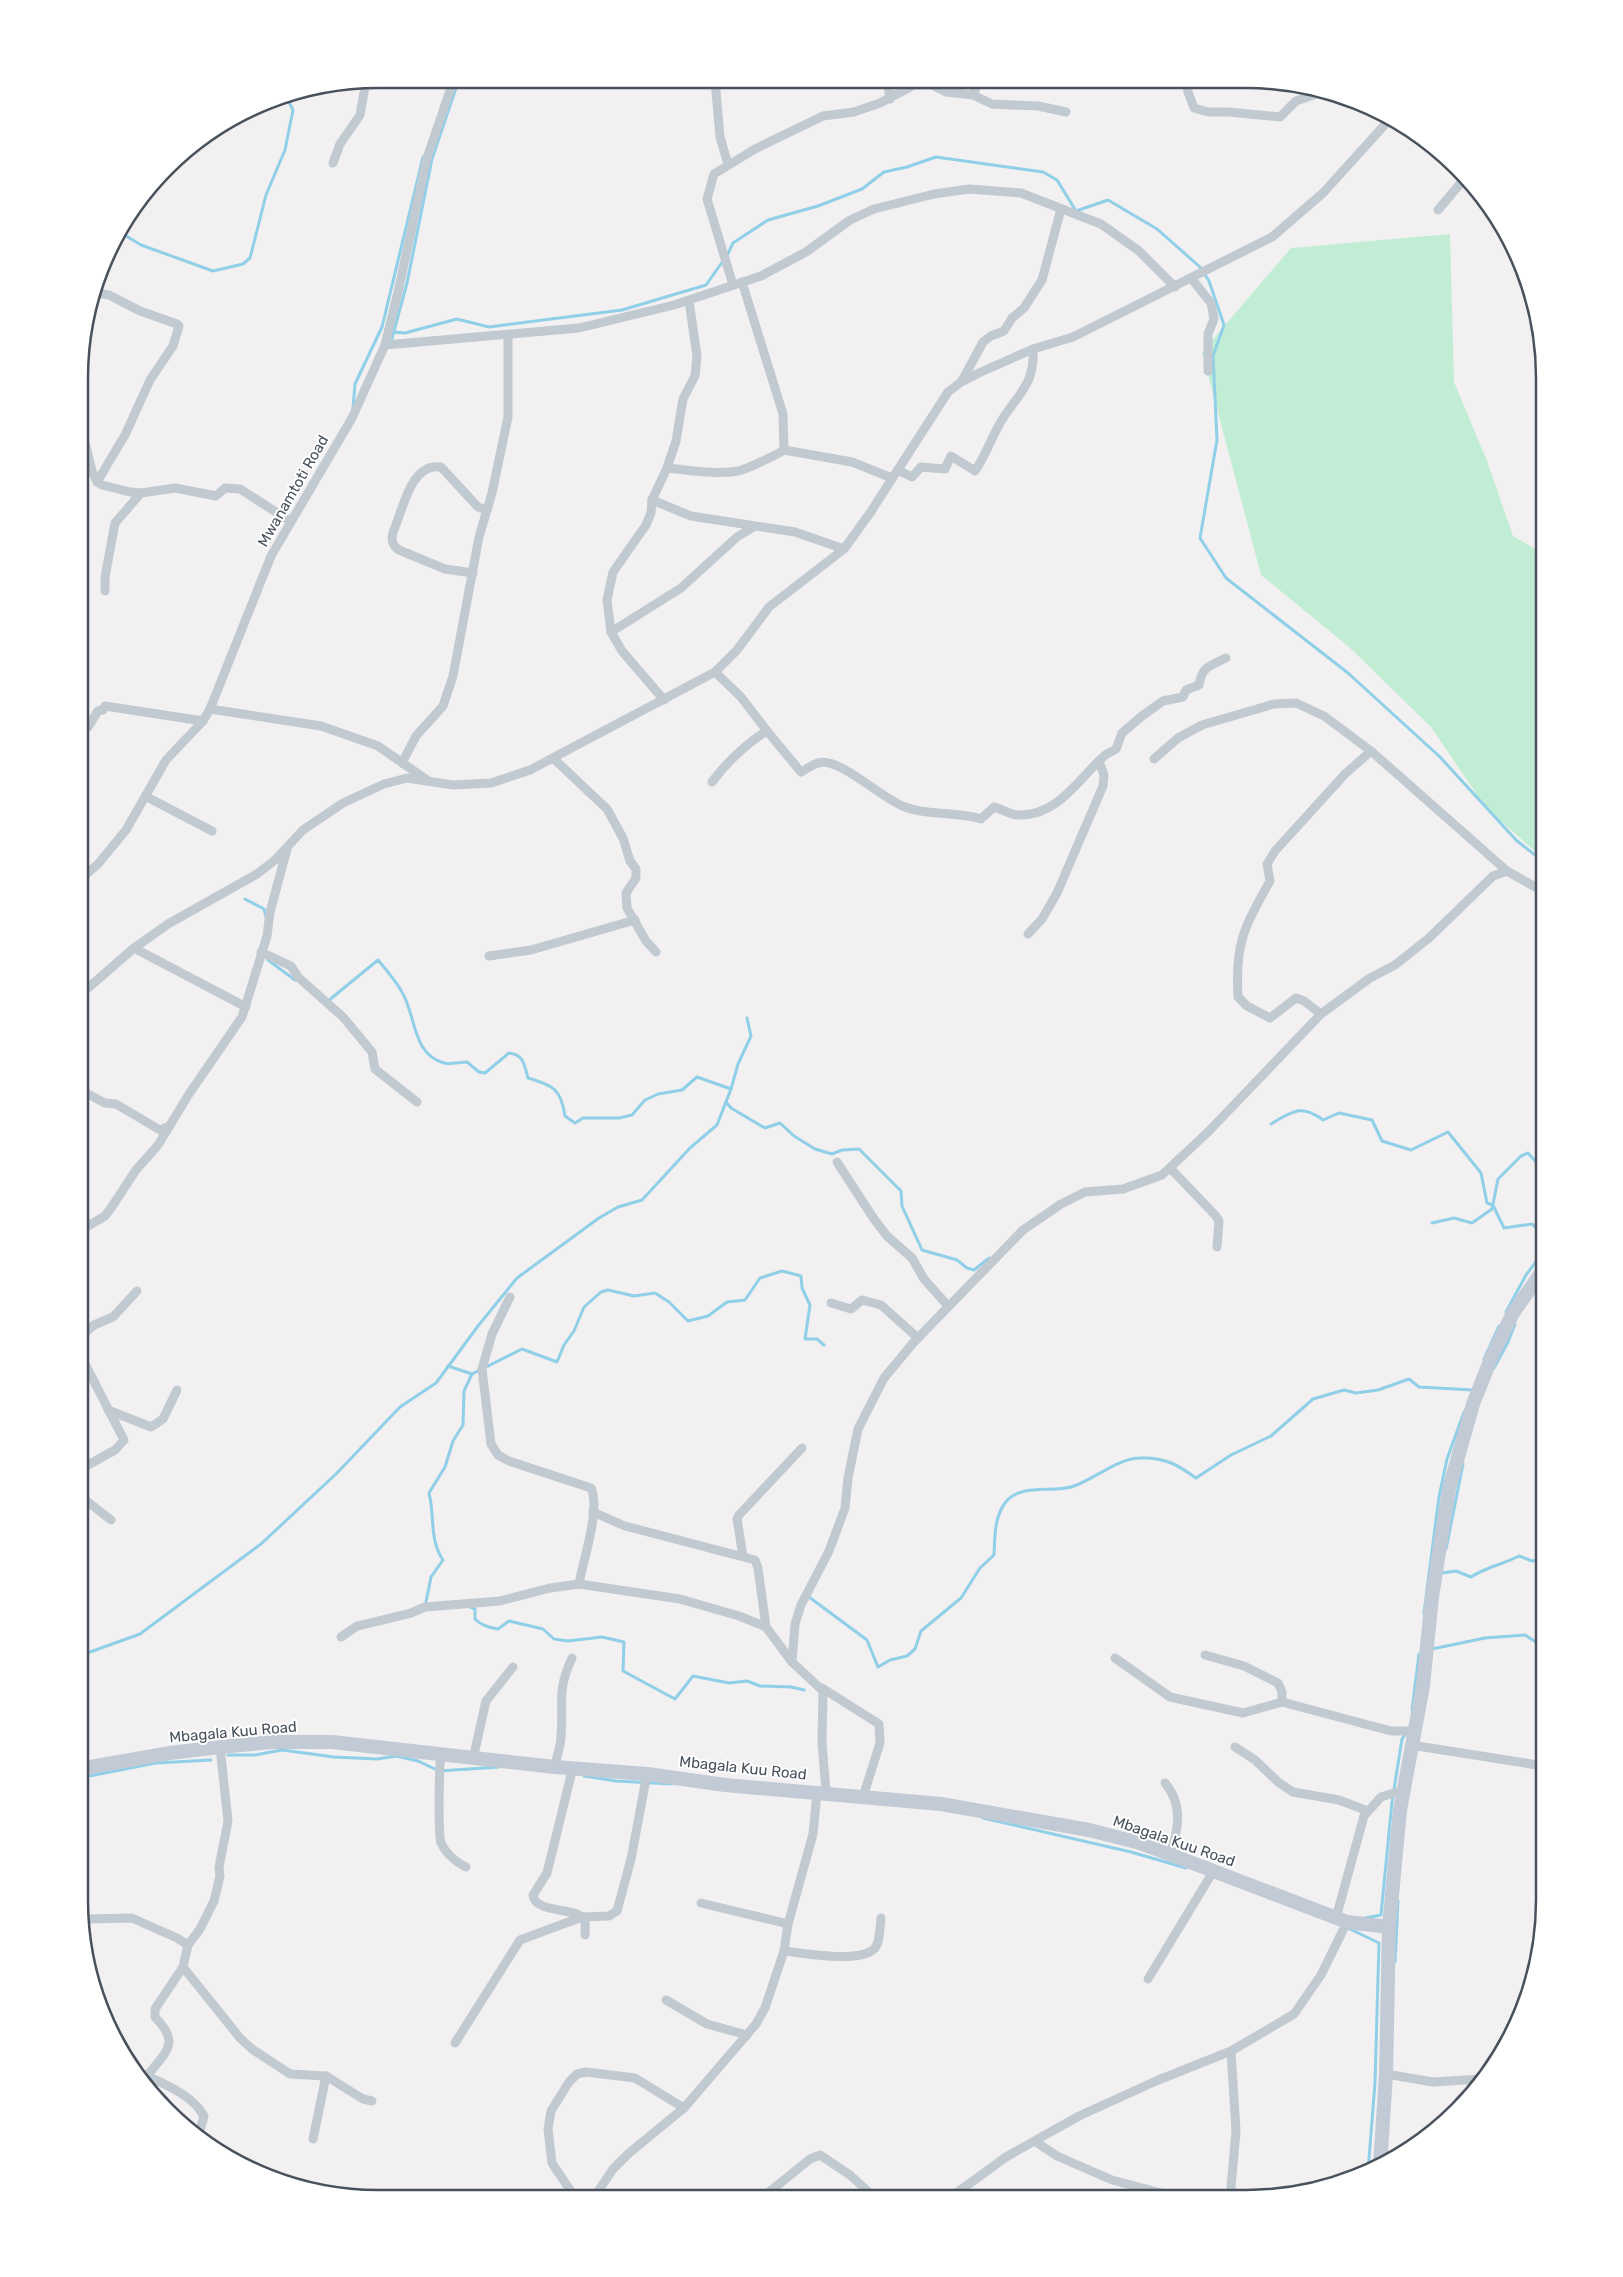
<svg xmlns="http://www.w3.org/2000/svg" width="1623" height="2277" viewBox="0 0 1623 2277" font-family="Rubik,sans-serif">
  <rect width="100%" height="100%" fill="#f2f0f0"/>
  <path fill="#c1edd5" d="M1450,234L1454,382L1487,461L1513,536L1544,554V859L1486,808L1431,727L1349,647L1261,575L1202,352L1291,248Z"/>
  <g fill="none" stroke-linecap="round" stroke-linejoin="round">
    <g stroke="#90cfe8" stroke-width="3">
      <path d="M118,231L141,245L213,271L243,264L250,258L266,195L285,150L293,110L285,94"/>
      <path d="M727,256L733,243L768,220L818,206L862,189L884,172L907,167L936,157L1043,172L1057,180L1076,211L1108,200L1157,229L1200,267L1209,281L1224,325L1213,356L1217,440L1200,538L1226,578L1348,673L1440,757L1516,840L1544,862"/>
      <path d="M393,332L405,333L457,319L489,327L622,310L706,285L723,261"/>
      <path d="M391,342L407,283L432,159L459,79"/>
      <path d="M353,408L355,384L382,327L423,157"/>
      <path d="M245,899L264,909L266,917"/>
      <path d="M268,960L295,980"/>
      <path d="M328,1001L378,960C388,972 399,984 405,998C416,1022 414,1054 444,1063C450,1065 460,1062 467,1062L479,1072L485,1073L509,1053C524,1055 524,1064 528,1078C553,1085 561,1089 565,1116L575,1123L583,1118H619L632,1115L645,1100L658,1094L682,1090L697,1077L731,1089"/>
      <path d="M726,1102L731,1108L765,1128L780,1123L794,1136L815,1149L832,1154L842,1150L859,1149L901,1191L902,1206L922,1250L957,1260L967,1268L974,1270L989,1258"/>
      <path d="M1271,1124C1292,1111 1302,1104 1323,1120L1339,1113L1372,1120L1382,1141L1411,1150L1448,1132L1481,1173L1487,1203L1493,1205L1504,1228L1532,1224L1544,1236"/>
      <path d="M1432,1223L1454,1218L1472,1223L1492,1209L1498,1179L1521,1156L1528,1153L1544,1171"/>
      <path d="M1506,1312L1526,1275L1544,1251"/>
      <path d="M1484,1359L1499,1326"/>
      <path d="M448,1366L472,1374L522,1349L557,1362L564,1345L574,1331L584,1307L601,1292L608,1290L634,1296L655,1293L669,1302L688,1321L708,1316L727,1302L745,1300L760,1278L782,1271L801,1276L802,1288L810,1305L805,1339H817L824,1345"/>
      <path d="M1494,1368L1508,1342L1515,1324"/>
      <path d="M1446,1549L1463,1464"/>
      <path d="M1442,1573L1456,1571L1471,1577C1486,1567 1504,1564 1519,1556L1532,1561L1544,1558"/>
      <path d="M809,1597L867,1640L878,1667L890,1660L907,1656L915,1649L921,1631L961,1598L980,1568L994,1555C995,1537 994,1518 1005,1503C1021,1482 1053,1494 1074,1486C1094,1479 1119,1458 1140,1458C1165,1457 1178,1465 1196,1478L1231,1455L1271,1436L1313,1399L1344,1390L1356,1393L1378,1390L1409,1379L1419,1387L1473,1390"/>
      <path d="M468,1606L475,1609V1619C482,1626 489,1627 498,1629L509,1621L543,1629L554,1639L568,1641L602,1637L624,1642L623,1671L675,1699L693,1676L729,1683L747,1681L760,1686L791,1687L804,1690"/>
      <path d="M425,1607L431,1577L443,1560C429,1540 435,1516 429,1493L445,1467L453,1441L463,1425L464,1391L472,1374"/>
      <path d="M1424,1613L1439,1497L1447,1459L1464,1412"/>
      <path d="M1432,1649L1485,1638L1525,1635L1539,1644L1544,1654"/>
      <path d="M79,1656L140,1634L261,1544L337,1473L400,1407L436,1383L478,1326L517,1278L599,1218L618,1207L642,1200L690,1148L717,1125L731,1089L738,1064L751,1036L747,1018"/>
      <path d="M1412,1710L1419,1654"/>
      <path d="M228,1755H255L282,1750L334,1757L377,1759L396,1756L418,1761L439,1771L499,1767"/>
      <path d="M584,1776L616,1781L672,1784"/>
      <path d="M79,1778L156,1763L211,1760"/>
      <path d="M983,1818L1131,1852L1186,1868"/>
      <path d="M1365,1918L1381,1915L1392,1802L1402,1739L1406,1733"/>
      <path d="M1348,1928L1379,1943L1375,2083L1368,2171"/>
      <path d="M1395,1962L1398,1901"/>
    </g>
    <g stroke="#c1c9d1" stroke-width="9">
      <path d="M715,80L720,137L728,164"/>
      <path d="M887,80L890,99"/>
      <path d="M930,81L932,85L946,92L973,95L992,104L1038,106L1066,112"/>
      <path d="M1187,81L1188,92L1194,108L1208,112H1229L1280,117L1296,101L1322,92L1342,101L1355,100"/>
      <path d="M973,95L979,80"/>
      <path d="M333,163L340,144L360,115L366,81"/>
      <path d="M1438,210L1465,178"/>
      <path d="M1191,278L1211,303L1214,319L1208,334V371"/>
      <path d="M742,282L783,414L784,450"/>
      <path d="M733,285L707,199L714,174L755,149L823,116L854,112L880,103L914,85H932"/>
      <path d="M96,293L109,295L140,311L177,324L179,326L173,346L150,380L125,435L97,482"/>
      <path d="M385,345L579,328L674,305L761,276L806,252L850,220L874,209L934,194L969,189L1021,193L1101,224L1139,251L1175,287"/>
      <path d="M962,381L983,342L991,336L1004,331L1012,318L1024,308L1042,280L1061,209"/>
      <path d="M81,426L92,471L97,482L102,485L130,492L141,493L175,488L216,496L225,488L240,489L290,521"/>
      <path d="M667,468C689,470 716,475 738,471C745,470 778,454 784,450L852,462L892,478"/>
      <path d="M898,470L912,477L921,467L945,469L951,456L975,471C987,454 993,432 1005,415C1022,391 1035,380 1033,349"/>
      <path d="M652,500L691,516L795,532L844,549"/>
      <path d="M473,573L445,569L399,550C392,545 391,541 393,532C403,511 410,462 441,467L478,507L487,510"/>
      <path d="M105,591V577L115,523L141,493"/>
      <path d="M611,632L681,588L737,537L755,526"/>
      <path d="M664,700L622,651L611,632L607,600L613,572L646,525L651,513L652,500L667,468L676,441L683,399L695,376L697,356L689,301"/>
      <path d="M210,709L321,726L378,746L427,780"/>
      <path d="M81,728L88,727L98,711L103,710L105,706L203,721"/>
      <path d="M767,731L801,772C806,769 812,765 818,763C839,756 883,800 905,807C928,816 956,811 981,819L994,807C1003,809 1011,816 1020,815C1058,815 1078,780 1103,757C1107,753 1112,752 1116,749L1122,733L1142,716L1163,701L1183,697L1186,690L1199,685C1202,667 1209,666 1226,658"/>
      <path d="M553,758L607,809L623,838L630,861L636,869V878L626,893L627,908L646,941L656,952"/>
      <path d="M1154,759L1178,738L1202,725L1274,704L1296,703L1324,716L1371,751L1507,871"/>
      <path d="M402,763L416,736L443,706L453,676L479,537L492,493L508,417V335"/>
      <path d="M712,782C725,764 748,742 767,731L741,697L715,672"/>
      <path d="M147,797L212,831"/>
      <path d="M80,880L98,864L126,830L166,760L203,721L210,709L271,556L352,418L385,345L398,292L427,158L454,79"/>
      <path d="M1028,934L1042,919L1057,893L1103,786L1104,775L1099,761"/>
      <path d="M134,948L246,1007"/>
      <path d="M261,952L291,966L298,977L343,1017L372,1052L375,1069L417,1102"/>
      <path d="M489,956L531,950L635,920"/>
      <path d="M80,995L134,948L168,924L257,874L275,860L303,830L343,803L384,784L407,778L453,785L491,783L530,770L715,672L737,650L769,607L844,549L870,513L948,392L961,382L981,372L1033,349L1073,337L1272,237L1323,193L1390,119"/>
      <path d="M1321,1014L1304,1001L1296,998L1270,1018L1247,1006L1238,997C1235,942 1244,928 1270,881L1267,864L1275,851L1345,774L1371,751"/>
      <path d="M80,1090L105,1103L116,1104L160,1130L170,1126"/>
      <path d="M837,1162L874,1219L887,1236L912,1258L924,1279L948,1306"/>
      <path d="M1170,1168L1216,1216L1219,1221L1217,1247"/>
      <path d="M80,1221L88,1226L105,1216L111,1208L136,1170L158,1145L189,1094L242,1017L267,936L270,912L287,849"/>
      <path d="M510,1297L492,1334L482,1369L491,1444L498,1455L509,1461L591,1488C601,1509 583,1560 579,1584L680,1599L739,1616L766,1627"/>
      <path d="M831,1303L851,1309L862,1300L881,1305L918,1338"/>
      <path d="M80,1337L94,1325L113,1317L137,1291"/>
      <path d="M108,1410L151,1427L163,1419L177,1390"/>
      <path d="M79,1470L115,1450L124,1440L80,1354"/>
      <path d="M79,1495L111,1520"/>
      <path d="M593,1512L625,1526L755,1560L758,1568L766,1627L792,1662"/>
      <path d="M743,1556L737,1519L739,1515L802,1448"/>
      <path d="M341,1637L357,1626L411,1613L425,1607L500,1601L550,1588L579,1584"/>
      <path d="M1205,1655L1244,1666L1278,1683L1282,1692V1702"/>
      <path d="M1115,1658L1170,1697L1243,1713L1282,1702L1391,1731H1415"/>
      <path d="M822,1688L879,1724L880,1743L863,1797"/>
      <path d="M1411,1745L1544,1766"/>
      <path d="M220,1747L228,1821L219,1867L220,1876L214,1901L200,1929L188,1945L183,1967L240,2038L252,2049L290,2074L326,2076L363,2099L372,2101"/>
      <path d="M1235,1747L1255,1760L1278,1782L1293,1792L1339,1800L1368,1811"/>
      <path d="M441,1755C439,1767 438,1834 441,1843C446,1854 456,1862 466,1867"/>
      <path d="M473,1759L486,1701L513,1667"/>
      <path d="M555,1767C556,1757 561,1747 561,1736C564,1701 556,1693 572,1658"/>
      <path d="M573,1767L547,1873L533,1895C535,1914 577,1907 584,1919C586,1923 585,1930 585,1935"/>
      <path d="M1165,1783C1183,1804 1179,1829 1170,1854"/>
      <path d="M826,1792L822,1742L823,1691L792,1662L795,1624L801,1605L829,1551L845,1508L848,1478L858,1429L884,1378L914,1342L1023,1230L1061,1204L1085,1192L1123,1189L1162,1175L1208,1132L1321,1014L1370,978L1395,965L1429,938L1493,876L1507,871L1544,892"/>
      <path d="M701,1903L788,1924"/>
      <path d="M81,1916L87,1919L132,1918L177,1938L188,1945"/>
      <path d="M1336,1918L1364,1816L1381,1797L1404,1790"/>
      <path d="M784,1951C804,1953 861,1964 875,1948C880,1942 880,1927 881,1918"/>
      <path d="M1148,1979L1214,1870"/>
      <path d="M666,2000L707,2024L747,2035"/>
      <path d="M455,2043L520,1940L582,1917L609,1916L617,1911L631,1859L647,1774"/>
      <path d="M132,2069C156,2081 191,2092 204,2116L198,2138"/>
      <path d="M1386,2074L1433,2082L1482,2079"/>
      <path d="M147,2076C166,2051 181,2044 155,2017V2009L183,1967"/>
      <path d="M313,2139L326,2076"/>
      <path d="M1036,2142L1057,2156L1112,2180L1180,2198"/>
      <path d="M574,2196L552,2163L548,2129L551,2111L569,2082L577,2074L586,2072L635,2078L684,2108"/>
      <path d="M595,2196L613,2169L628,2154L684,2108L756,2024L765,2008L784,1951L788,1924L813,1834L817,1792"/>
      <path d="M763,2197L810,2159L820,2155L850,2175L874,2197"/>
      <path d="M951,2197L1006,2157L1079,2116L1156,2081L1231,2051L1294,2014L1321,1975L1347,1922"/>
      <path d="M1230,2198L1236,2131L1231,2051"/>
    </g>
    <g stroke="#c1cad5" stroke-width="14">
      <path d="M79,1769L170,1753L220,1747L273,1742H332L555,1767L647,1774L725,1785L941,1804L1089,1830L1140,1843L1347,1922L1389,1927"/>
      <path d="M1380,2166L1386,2074L1389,1927L1400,1810L1423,1686L1432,1597L1449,1489L1473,1404L1492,1356L1513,1313L1544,1269"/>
    </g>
  </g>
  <g text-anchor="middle" stroke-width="4" stroke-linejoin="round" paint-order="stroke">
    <g font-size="15" fill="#48515c" stroke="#fff">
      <text transform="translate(293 491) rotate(-60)" y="5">Mwanamtoti Road</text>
      <text transform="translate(233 1732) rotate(-5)" y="5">Mbagala Kuu Road</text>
      <text transform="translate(743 1768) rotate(6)" y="5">Mbagala Kuu Road</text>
      <text transform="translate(1174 1841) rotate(19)" y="5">Mbagala Kuu Road</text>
    </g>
  </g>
  <path d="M0 0H1623V2277H0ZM378 88H1246A290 290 0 0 1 1536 378V1900A290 290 0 0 1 1246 2190H378A290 290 0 0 1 88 1900V378A290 290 0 0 1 378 88Z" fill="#fff" fill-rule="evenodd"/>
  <path fill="none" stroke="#48515c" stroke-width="2.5" d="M378 88H1246A290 290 0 0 1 1536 378V1900A290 290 0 0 1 1246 2190H378A290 290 0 0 1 88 1900V378A290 290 0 0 1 378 88Z"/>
</svg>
